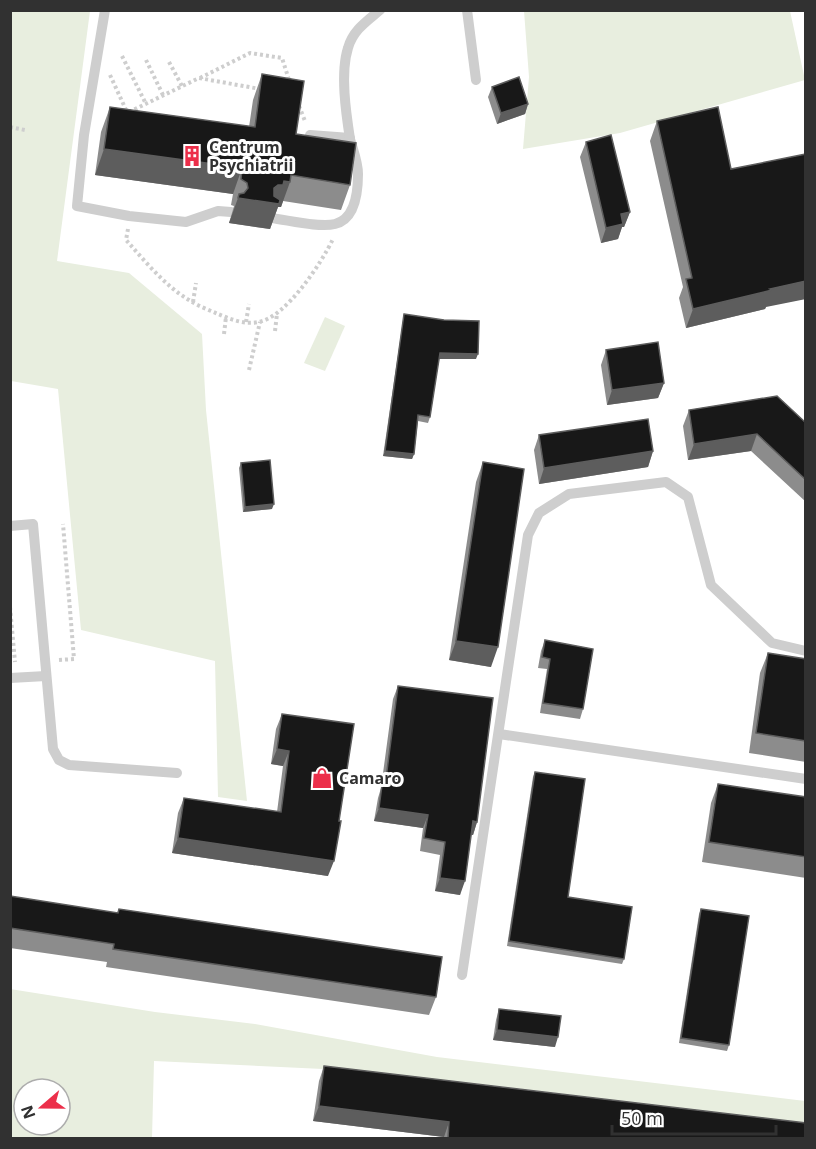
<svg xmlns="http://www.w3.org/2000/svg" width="816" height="1149" viewBox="0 0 816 1149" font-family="'Open Sans',sans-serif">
  <rect width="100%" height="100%" fill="#fff"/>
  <g fill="#e8eedf" fill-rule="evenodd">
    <path d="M10,11H90L57,261L129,273L202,334L206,410L247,801L218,797L215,661L81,630L58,389L11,381Z"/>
    <path d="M524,11H790L805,80L620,133L523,149L529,77Z"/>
    <path d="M325,317L345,326L325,371L304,363Z"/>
    <path d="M10,989L155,1012L255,1024L437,1057L805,1101V1123L480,1084L323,1069L154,1061L152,1138H11ZM24,1089H60V1125H24Z"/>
  </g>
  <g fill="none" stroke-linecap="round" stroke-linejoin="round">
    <g stroke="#cecece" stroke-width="4" stroke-dasharray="3 3" stroke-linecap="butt">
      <path d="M122,56L146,104"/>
      <path d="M146,60L163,95"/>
      <path d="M169,62L182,86"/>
      <path d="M110,75L127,112"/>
      <path d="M200,78L250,53L282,58L290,83"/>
      <path d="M299,106L305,121"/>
      <path d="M129,112L199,78L260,89"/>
      <path d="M10,127L25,130"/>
      <path d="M128,229L126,240C145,261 165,286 189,300C198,306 209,310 218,314C230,319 245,325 258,322C286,318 322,262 333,239"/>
      <path d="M193,302L196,283"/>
      <path d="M246,322L249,304"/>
      <path d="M275,331L277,314"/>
      <path d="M224,334L226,317"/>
      <path d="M249,370L260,322"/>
      <path d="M10,607L15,662"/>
      <path d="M59,660L74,659L63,524"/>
    </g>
    <g stroke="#cecece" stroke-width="10">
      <path d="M105,10L84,135L77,206L129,216L186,222L218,211L231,212"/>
      <path d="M467,10L476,80"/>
      <path d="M310,135L350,138"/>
      <path d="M271,218C288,220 319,228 335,224C355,219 358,192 358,174C358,162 353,150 350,139C346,113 340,73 348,48C353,30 367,21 380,10"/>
      <path d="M10,526L33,524L53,749L59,760L69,765L177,773"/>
      <path d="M10,678L46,676"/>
      <path d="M499,734L806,779"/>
      <path d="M462,975L528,535L539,513L569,494L666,482L688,497L711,585L772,643L806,651"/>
    </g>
  </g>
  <g fill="#8c8c8c">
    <path d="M262,74L296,134L350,185L341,210L283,201L281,207H278L270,229L229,223L234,206L231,205L233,194L95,175L101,132L110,107L249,127L253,100Z"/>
    <path d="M492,87L528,104L525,114L497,124L488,97Z"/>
    <path d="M657,121L731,169L766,307L765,309L686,328L679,298L683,287L650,141Z"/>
    <path d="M586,142L630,212L624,227H622L618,239L601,243L580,157Z"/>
    <path d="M404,314L476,359H439L430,417L428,423L418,421L414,454L412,459L383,456L403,320Z"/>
    <path d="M606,350L664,383L658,398L607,405L601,365Z"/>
    <path d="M689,410L806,423V502L751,451L688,460L683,426Z"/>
    <path d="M539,435L653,451L648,467L539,484L534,450Z"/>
    <path d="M483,462L491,667L449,660L476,482Z"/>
    <path d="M241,463L272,509L243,512L239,468Z"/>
    <path d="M545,640L583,709L580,719L540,713L547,669L538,668L541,651Z"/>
    <path d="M768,653L806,659V762L749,753L760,673Z"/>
    <path d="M398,686L477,822L473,835H471L460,895L435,891L440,855L420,851L423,828L374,821L378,798L381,788L393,699Z"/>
    <path d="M282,714L328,876L172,853L178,813L184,798L277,812L283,766L271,764L276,729Z"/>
    <path d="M535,772L568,897L624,959L622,964L507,946L533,777Z"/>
    <path d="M718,784L806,797V878L702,862L711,803Z"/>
    <path d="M10,896L117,913L119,909L436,997L429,1015L106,967L107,962L10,948Z"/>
    <path d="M701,909L729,1045L727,1051L679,1043L699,914Z"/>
    <path d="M499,1009L555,1047L493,1040L496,1020Z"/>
    <path d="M324,1066L806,1138H444V1137L313,1121L319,1081Z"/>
  </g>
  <g fill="#5d5d5d">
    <path d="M528,104L525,114L497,124L501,113Z"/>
    <path d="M104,149L242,168L233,194L95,175Z"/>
    <path d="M284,181L290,182L281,207H278L270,229L229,223L238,198L274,188Z"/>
    <path d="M630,212L624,227H622L618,239L601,243L606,228L621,214Z"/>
    <path d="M806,281V299L766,307L765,309L686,328L693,309L770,289Z"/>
    <path d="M440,353L478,354L476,359H438Z"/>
    <path d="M664,383L658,398L607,405L612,390Z"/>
    <path d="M757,434L751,451L688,460L694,444Z"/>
    <path d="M385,451L414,454L412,459L383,456Z"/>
    <path d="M653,451L648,467L539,484L544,468Z"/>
    <path d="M274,504L272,509L243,512L245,507Z"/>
    <path d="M456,641L498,647L491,667L449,660Z"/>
    <path d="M277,749L289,751L283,766L271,764Z"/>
    <path d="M379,808L428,815L423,828L374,821Z"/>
    <path d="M473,821L477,822L473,835L468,834Z"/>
    <path d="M178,838L334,861L328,876L172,853Z"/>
    <path d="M440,878L465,881L460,895L435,891Z"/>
    <path d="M497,1030L558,1037L555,1047L493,1040Z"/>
    <path d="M319,1106L449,1122L444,1137L313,1121Z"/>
  </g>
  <g fill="#181818" stroke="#5d5d5d" stroke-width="1.5">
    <path d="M262,74L304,81L296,134L356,143L350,185L291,175L290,182L284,181L283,185H278L274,188V196L280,200L279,204L238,198L239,194L244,193L248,188L247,183L241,179L242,168L104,149L110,107L255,127Z"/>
    <path d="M519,77L528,104L501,113L492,87Z"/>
    <path d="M718,107L731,169L806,154V281L770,289L772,290L693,309L686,279L692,278L657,121Z"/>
    <path d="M611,135L630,212L621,214L623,224L606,228L586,142Z"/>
    <path d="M404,314L444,320L479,321L478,354L440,353L430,417L418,415L414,454L385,451Z"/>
    <path d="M658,342L664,383L612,390L606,350Z"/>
    <path d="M777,396L806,423V480L757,434L694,444L689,410Z"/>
    <path d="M648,419L653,451L544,468L539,435Z"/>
    <path d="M270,460L274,504L245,507L241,463Z"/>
    <path d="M483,462L524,469L498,647L456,641Z"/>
    <path d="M545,640L593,649L583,709L543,703L550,659L542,657Z"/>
    <path d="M768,653L806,659V741L756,733Z"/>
    <path d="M398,686L493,698L477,822L473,821L465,881L440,878L445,842L424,838L428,815L379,808L382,785L385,786Z"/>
    <path d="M282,714L354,724L339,821H341L334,861L178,838L184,798L281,812L289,751L277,749Z"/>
    <path d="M535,772L585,779L568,897L632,907L624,959L509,941Z"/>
    <path d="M718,784L806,797V857L709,842Z"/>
    <path d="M10,896L118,913L119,909L442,957L436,997L113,949L114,944L10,928Z"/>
    <path d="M701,909L749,916L729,1045L681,1038Z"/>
    <path d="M499,1009L561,1016L558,1037L497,1030Z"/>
    <path d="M324,1066L806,1123V1138H448L449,1122L319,1106Z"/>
  </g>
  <defs>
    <symbol id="building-bare" viewBox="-9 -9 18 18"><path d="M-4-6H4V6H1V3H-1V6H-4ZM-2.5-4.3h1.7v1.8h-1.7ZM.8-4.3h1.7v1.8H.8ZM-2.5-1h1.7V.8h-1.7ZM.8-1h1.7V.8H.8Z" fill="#ec2f4a" stroke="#fff" stroke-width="2.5" paint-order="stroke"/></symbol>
    <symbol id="shop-bare" viewBox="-9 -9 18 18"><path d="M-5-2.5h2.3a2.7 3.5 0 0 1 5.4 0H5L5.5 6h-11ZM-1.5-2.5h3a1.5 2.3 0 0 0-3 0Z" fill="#ec2f4a" stroke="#fff" stroke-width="2.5" paint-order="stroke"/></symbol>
  </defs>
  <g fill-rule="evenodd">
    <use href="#building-bare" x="177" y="141" width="30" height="30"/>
    <use href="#shop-bare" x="307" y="763" width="30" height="30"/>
  </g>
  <g text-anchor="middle" stroke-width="6" stroke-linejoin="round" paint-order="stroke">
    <g font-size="16" font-weight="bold" fill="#313131" stroke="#fff" text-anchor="start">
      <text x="209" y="153">Centrum<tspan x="209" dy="18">Psychiatrii</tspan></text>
      <text x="339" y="784">Camaro</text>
    </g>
  </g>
  <rect width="816" height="1149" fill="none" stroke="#313131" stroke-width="24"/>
  <g transform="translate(42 1107) rotate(250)"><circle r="28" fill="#ffffff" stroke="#adadad" stroke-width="1.5"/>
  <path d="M0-4.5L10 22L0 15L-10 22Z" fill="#ec2f4a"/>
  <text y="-9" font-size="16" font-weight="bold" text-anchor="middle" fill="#313131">N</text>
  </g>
  <path d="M612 1125v9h164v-9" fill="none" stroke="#313131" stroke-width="3"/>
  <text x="621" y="1125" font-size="18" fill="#313131" stroke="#ffffff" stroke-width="4.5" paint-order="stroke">50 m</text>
</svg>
